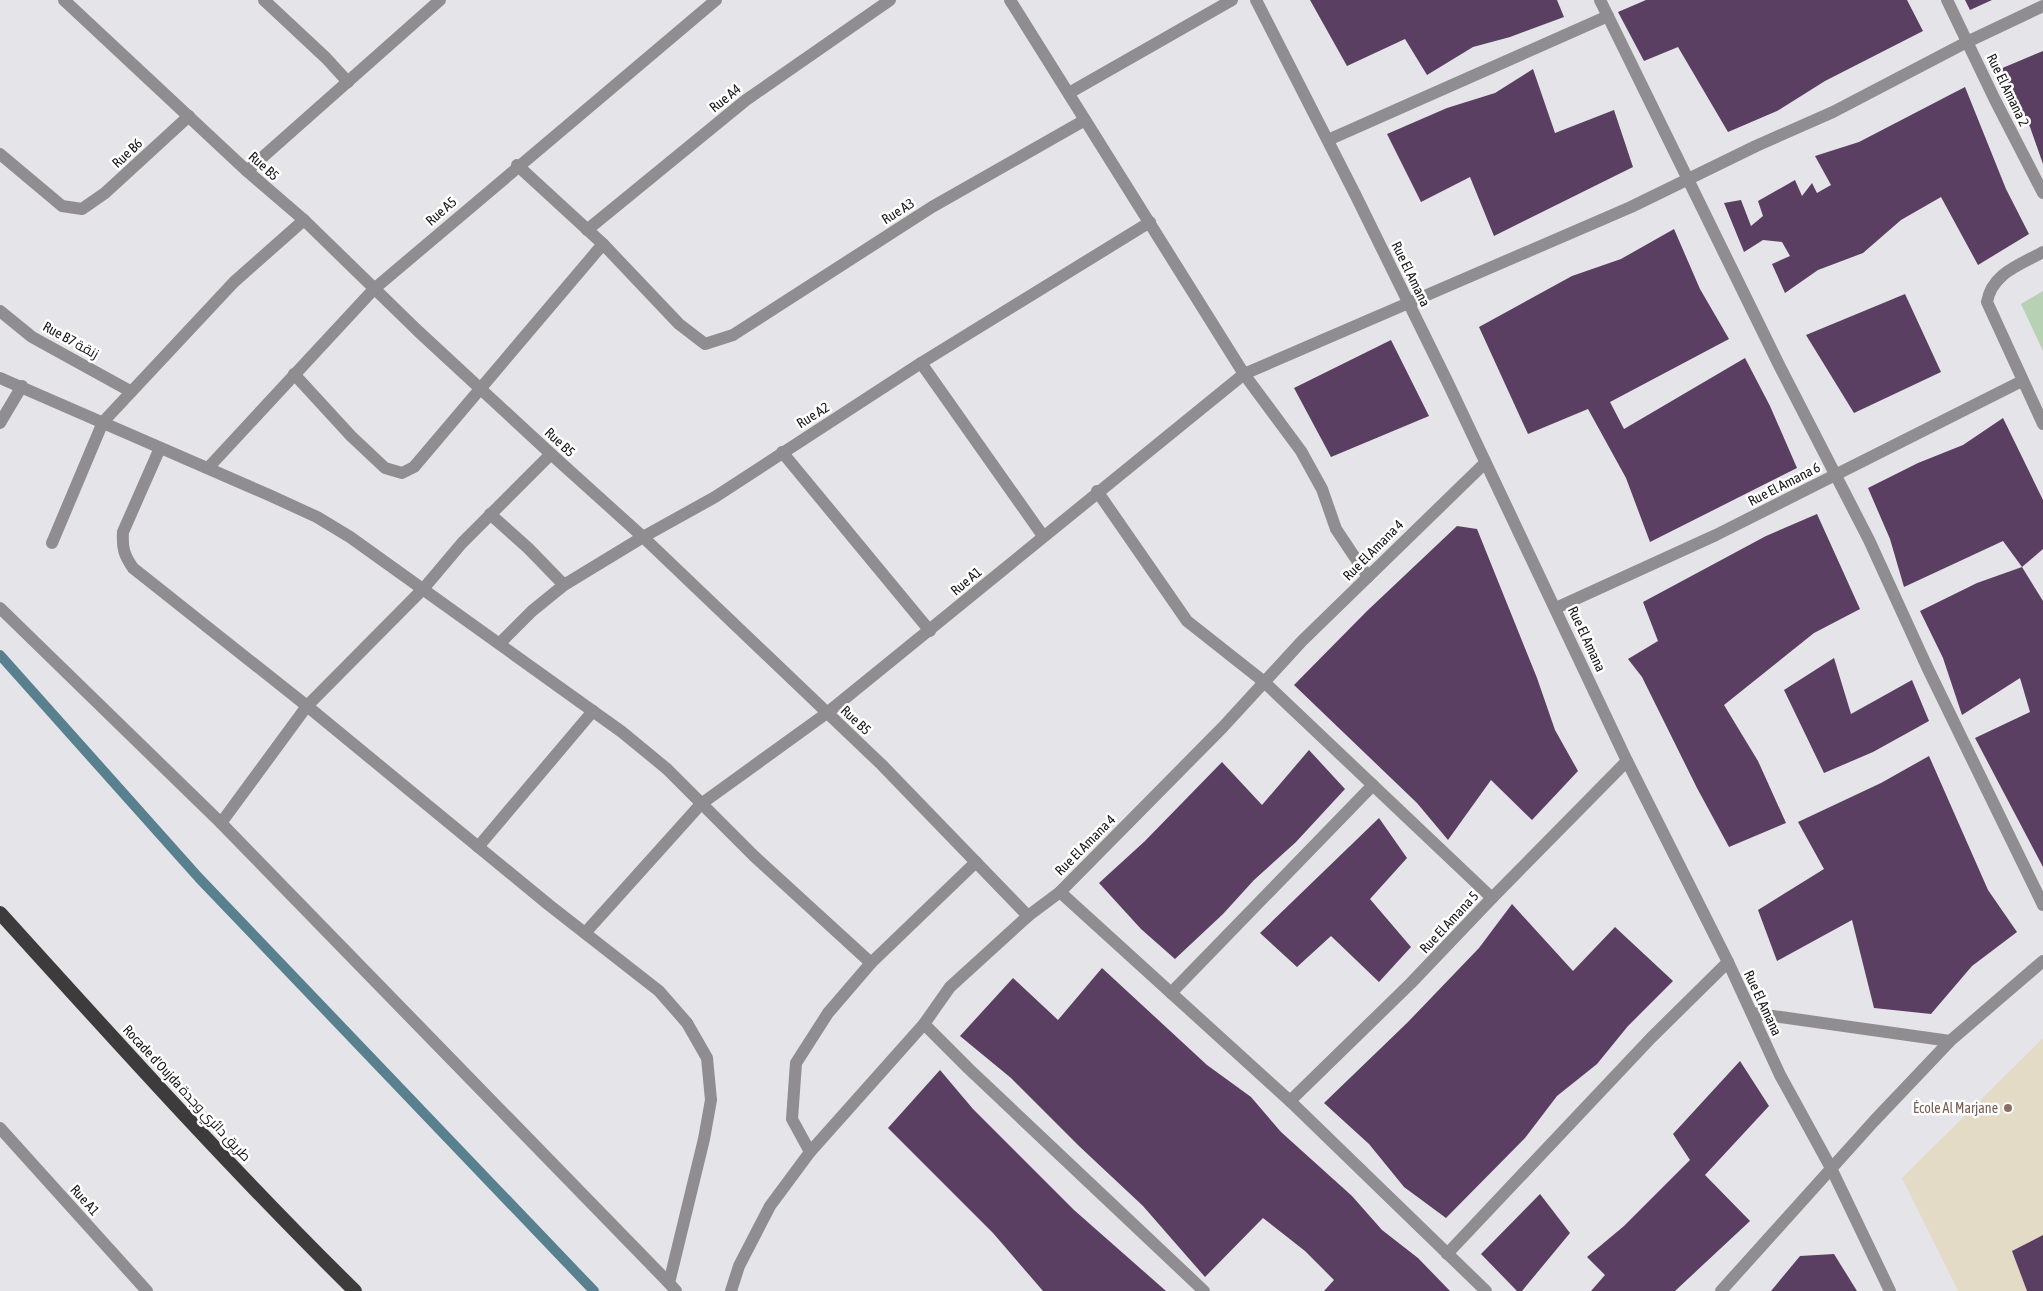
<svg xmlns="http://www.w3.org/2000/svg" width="2043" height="1291" viewBox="0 0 2043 1291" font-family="'Asap Condensed',Cairo,sans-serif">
  <rect width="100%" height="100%" fill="#e4e4e9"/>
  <path fill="#e3dbc5" d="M2043,1038V1291H1958L1902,1178Z"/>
  <path fill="#b7d1b4" d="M2043,291V351L2021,304Z"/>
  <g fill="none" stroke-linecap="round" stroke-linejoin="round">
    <path stroke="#58808e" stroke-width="10" d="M0,655L199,878L594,1291"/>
  </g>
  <g fill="#5b3f62">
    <path d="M1310,0H1557L1564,17L1510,37L1473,47L1427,75L1405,39L1347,66Z"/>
    <path d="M1646,0H1907L1923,31L1825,81L1777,111L1728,132L1678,47L1644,61L1618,12Z"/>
    <path d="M1965,0H1992L1970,10Z"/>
    <path d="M2043,51V164L2030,127L2000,69Z"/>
    <path d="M1533,69L1555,133L1614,110L1633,167L1494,236L1470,177L1421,202L1387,134L1447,108L1495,93Z"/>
    <path d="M1965,87L2006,189L2029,234L1978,265L1941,197L1901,220L1863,253L1818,270L1785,293L1772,264L1790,256L1782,242L1763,240L1744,252L1724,203L1741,200L1751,226L1763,216L1758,201L1795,180L1802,196L1812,183L1817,193L1831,185L1815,156L1859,142Z"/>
    <path d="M1674,229L1700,289L1729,339L1610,402L1624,429L1745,358L1770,406L1797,468L1650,542L1626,478L1588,409L1528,434L1479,327L1572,276L1621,259Z"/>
    <path d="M1905,294L1941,372L1854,413L1806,335Z"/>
    <path d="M1391,340L1429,416L1331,457L1294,388Z"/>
    <path d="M2003,418L2043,500V549L2022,567L2003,541L1904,587L1890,539L1868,488L1918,463L1963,445Z"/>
    <path d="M1817,514L1860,609L1814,633L1724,705L1758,761L1786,823L1729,847L1697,788L1642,677L1628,659L1658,641L1643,602L1766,536Z"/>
    <path d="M1457,526L1477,529L1537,678L1555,730L1578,771L1532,820L1491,780L1448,840L1417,803L1294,685L1367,611Z"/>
    <path d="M2022,567L2043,601V867L1975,738L2030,712L2020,678L1962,715L1943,658L1920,611L1977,583Z"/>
    <path d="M1834,658L1851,714L1912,680L1929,721L1873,752L1824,773L1784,690Z"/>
    <path d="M1309,750L1345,789L1296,842L1254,880L1223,914L1175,959L1141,929L1099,883L1145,841L1222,762L1262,805Z"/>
    <path d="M1929,756L1988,890L2017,932L1972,966L1931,1014L1874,1008L1852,920L1777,961L1758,910L1824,869L1798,822L1881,783Z"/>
    <path d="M1379,818L1407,858L1370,899L1411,947L1379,982L1331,936L1297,967L1260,933Z"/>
    <path d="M1512,904L1573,971L1615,927L1673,981L1628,1026L1597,1064L1557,1096L1525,1138L1446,1218L1404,1187L1369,1144L1324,1103L1408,1022L1479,948Z"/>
    <path d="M1102,968L1207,1065L1251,1097L1281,1132L1352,1196L1382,1230L1418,1258L1450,1291H1324L1334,1280L1305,1251L1263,1218L1205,1277L1143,1206L1079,1146L1011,1078L960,1036L1013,978L1058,1020Z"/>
    <path d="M1740,1061L1769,1106L1705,1175L1750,1221L1675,1291H1591L1605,1275L1587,1257L1624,1226L1690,1160L1673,1134Z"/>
    <path d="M940,1070L973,1109L1074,1210L1166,1291H1043L993,1233L888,1128Z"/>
    <path d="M1540,1194L1570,1233L1522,1291H1517L1481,1254Z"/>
    <path d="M2043,1235V1291H2027L2012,1251Z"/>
    <path d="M1834,1254L1857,1291H1771L1800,1256Z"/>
  </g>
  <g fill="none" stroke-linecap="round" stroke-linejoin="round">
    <path stroke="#8f8d8f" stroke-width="12" d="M294,374L351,436L385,468L402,473L414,467L603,244"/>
    <g stroke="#8f8d8f" stroke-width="12">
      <path d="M64,0L247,171L304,220L418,331L551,454L643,537L882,765L1028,916"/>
      <path d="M264,0L326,58L348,82"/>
      <path d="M1010,0L1244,374L1301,451L1322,489L1336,529L1368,577"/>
      <path d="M1256,0L1355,194L1447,381L1627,761L1728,962L1780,1075L1831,1168L1890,1291"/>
      <path d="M1600,0L1780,367L1869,540L1928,669L2043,905"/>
      <path d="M1947,0L1995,100L2043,193"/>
      <path d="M1069,93L1232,0"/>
      <path d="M1328,140L1608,16"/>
      <path d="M0,154L62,206L82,209L105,193L189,116"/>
      <path d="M517,165L603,244L679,324L705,344L733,335L932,207L1085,120"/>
      <path d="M247,171L440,0"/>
      <path d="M587,230L746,100L890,0"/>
      <path d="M2043,252C2020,265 1992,273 1987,302L2043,424"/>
      <path d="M0,311L32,337L130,391"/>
      <path d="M921,363L1043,536"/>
      <path d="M0,378L269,495L317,517L350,537L622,732L667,769L754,856L871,963"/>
      <path d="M0,423L22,386"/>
      <path d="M160,448L123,532C122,548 124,555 133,568L307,706L549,905L659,991L687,1023L707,1058L711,1100L704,1139L669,1283L676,1291"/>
      <path d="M782,452L930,631"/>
      <path d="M551,454L462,543L424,588L307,706L221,823L669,1283"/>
      <path d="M208,468L374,289L716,0"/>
      <path d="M1097,491L1187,621L1263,681L1492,898"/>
      <path d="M490,514L528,548L564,585"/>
      <path d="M52,543L103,422L234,282L304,220"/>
      <path d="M0,608L221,823"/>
      <path d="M1556,608L1716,535L2022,381"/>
      <path d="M500,643L532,611L564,585L643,537L715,497L921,363L1150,222"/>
      <path d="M478,847L593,711"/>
      <path d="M1060,892L1290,1101L1486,1291"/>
      <path d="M585,933L701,804L827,713L1244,374L1631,207L1756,146L1833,112L1967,42L2043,6"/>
      <path d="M1171,993L1373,785"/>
      <path d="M1752,1013L1950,1041"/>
      <path d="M924,1024L969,1069L1204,1291"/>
      <path d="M1290,1101L1411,983L1492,898L1627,761"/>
      <path d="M0,1128L147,1291"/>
      <path d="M810,1152L792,1119L796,1063L828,1013L871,963L976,862"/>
      <path d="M1447,1254L1651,1038L1728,962"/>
      <path d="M731,1291L739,1266L770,1206L810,1152L924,1024L950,987L1028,916L1060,892L1223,727L1302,641L1485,463"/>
      <path d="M1721,1291L1874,1121L1950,1041L2043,961"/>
    </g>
    <path stroke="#3e3b3d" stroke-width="14" d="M0,913C116,1041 232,1170 355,1291"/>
  </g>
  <circle fill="#8d6e63" stroke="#fff" stroke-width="2" cx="2008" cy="1108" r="5"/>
  <g text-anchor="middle" stroke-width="5" stroke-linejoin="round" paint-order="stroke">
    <g font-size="14" fill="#171718" stroke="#fff">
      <text transform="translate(2008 90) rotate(64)" y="5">Rue El Amana 2</text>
      <text transform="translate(725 98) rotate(-39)" y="5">Rue A4</text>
      <text transform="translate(127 153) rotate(-43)" y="5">Rue B6</text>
      <text transform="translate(264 166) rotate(42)" y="5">Rue B5</text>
      <text transform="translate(441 211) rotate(-41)" y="5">Rue A5</text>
      <text transform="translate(898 211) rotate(-32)" y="5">Rue A3</text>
      <text transform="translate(1411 274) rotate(64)" y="5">Rue El Amana</text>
      <text transform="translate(71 340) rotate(29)" y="5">Rue B7 زنقة</text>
      <text transform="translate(813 415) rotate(-32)" y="5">Rue A2</text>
      <text transform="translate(560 442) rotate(43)" y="5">Rue B5</text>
      <text transform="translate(1784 484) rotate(-27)" y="5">Rue El Amana 6</text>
      <text transform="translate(1373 550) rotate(-45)" y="5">Rue El Amana 4</text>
      <text transform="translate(966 581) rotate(-40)" y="5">Rue A1</text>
      <text transform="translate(1587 639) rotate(65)" y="5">Rue El Amana</text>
      <text transform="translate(856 720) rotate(43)" y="5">Rue B5</text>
      <text transform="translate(1085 845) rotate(-45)" y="5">Rue El Amana 4</text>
      <text transform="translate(1449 922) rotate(-47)" y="5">Rue El Amana 5</text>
      <text transform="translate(1763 1003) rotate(65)" y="5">Rue El Amana</text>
      <text transform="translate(187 1093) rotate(47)" y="5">Rocade d'Oujda طريق دائري وجدة</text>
      <text transform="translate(85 1200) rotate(48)" y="5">Rue A1</text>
    </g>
    <g font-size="14" fill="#785e54" stroke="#fff" text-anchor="end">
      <text x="1998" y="1113">École Al Marjane</text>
    </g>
  </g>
</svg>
